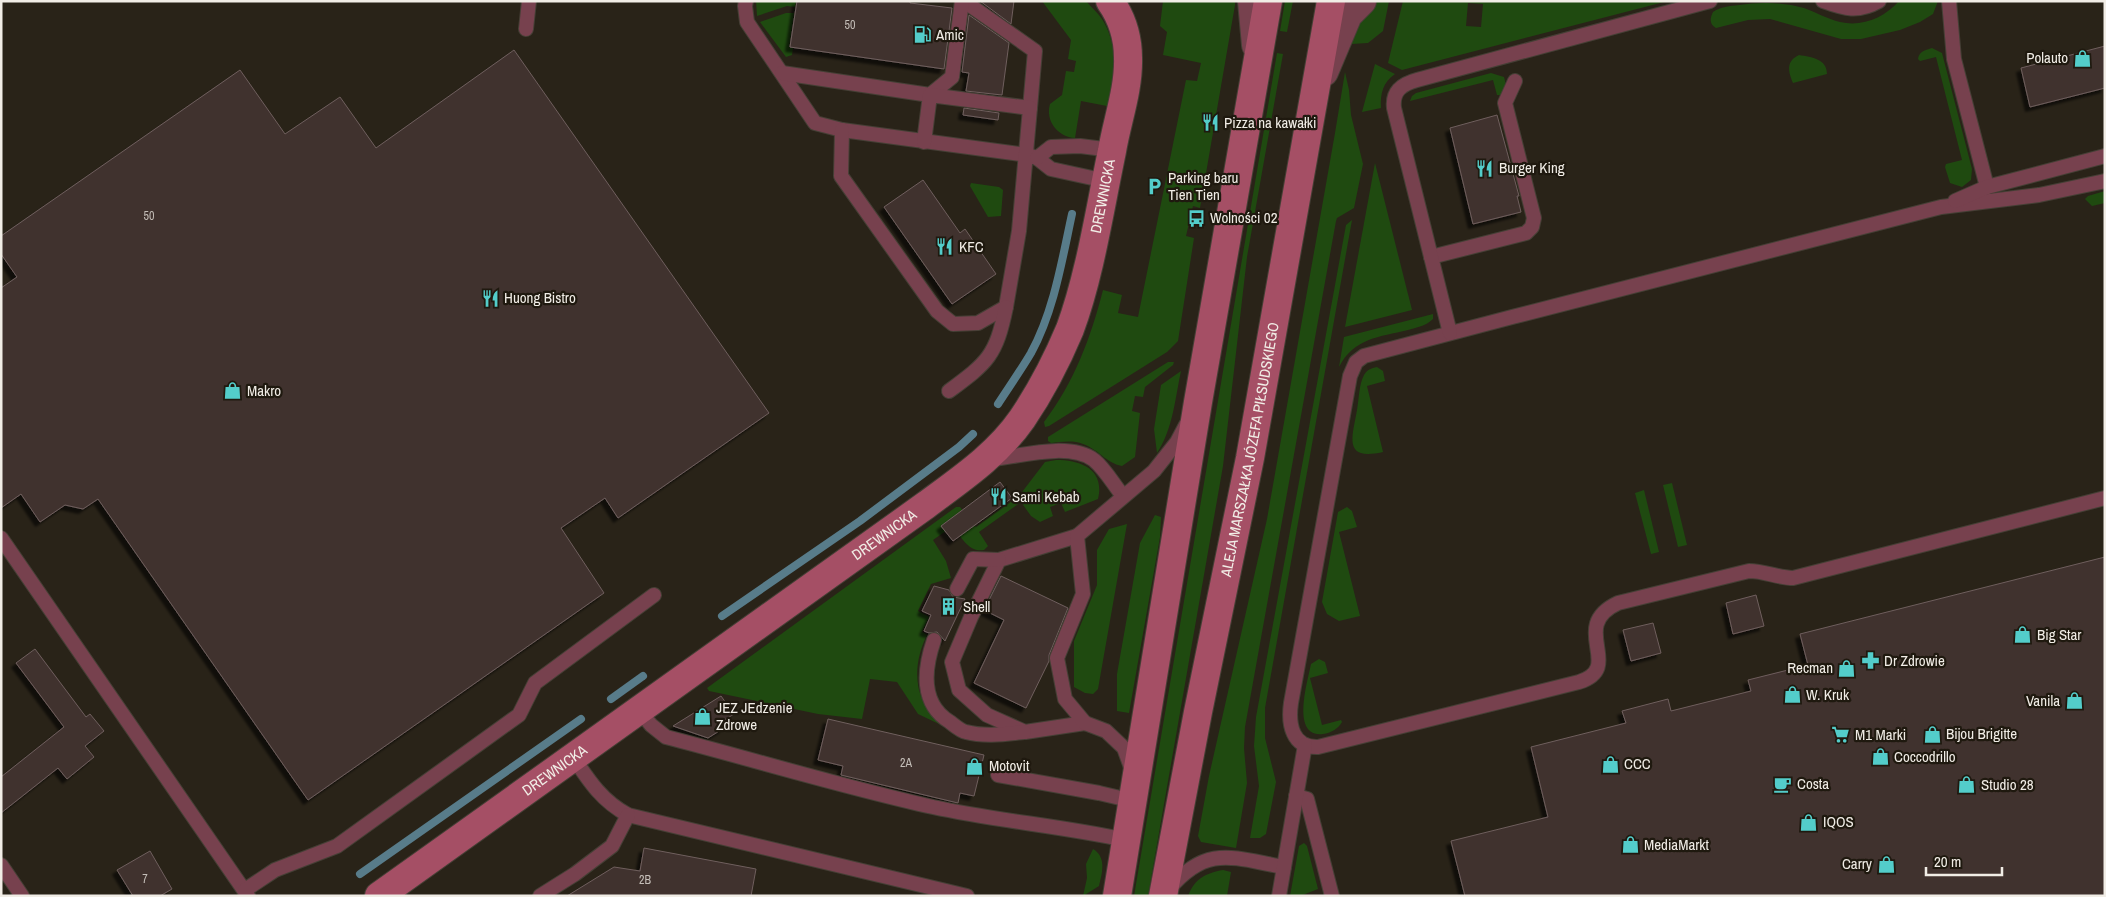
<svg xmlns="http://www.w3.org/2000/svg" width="2106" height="897" viewBox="0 0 2106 897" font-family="'Archivo Narrow',sans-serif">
  <defs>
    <filter id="shadow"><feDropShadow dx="-4.5" dy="4.5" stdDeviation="1" flood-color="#0009"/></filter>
  </defs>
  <rect width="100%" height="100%" fill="#292318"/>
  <g fill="#1f4a10" fill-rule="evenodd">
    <path d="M756,1H796L795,7L787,6L757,16Z"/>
    <path d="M1042,1H1086C1091,7 1098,13 1102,19C1118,44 1117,78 1107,106L1081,101L1075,138C1058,137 1045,121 1050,104L1062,95L1066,71L1074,72L1076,61L1068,59L1071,40Z"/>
    <path d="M1163,1H1235V5L1200,208L1193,206L1186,236L1194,238L1178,341L1167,352L1049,426L1045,427L1044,422C1074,383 1091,337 1103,290L1122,295L1118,313L1138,317L1186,80L1197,81L1201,63L1163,55L1167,32L1160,26Z"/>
    <path d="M1285,1H1293L1287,32L1280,31Z"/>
    <path d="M1373,1H1389L1383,31L1368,43L1351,44L1353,30Z"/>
    <path d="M1403,1H1668L1402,70L1388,63ZM1468,3L1483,4L1481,27L1466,26Z"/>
    <path d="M1899,1H1938L1933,14L1920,22L1900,30L1861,39H1841L1770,19L1748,20L1716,28C1709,24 1710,18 1713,12C1720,7 1730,6 1739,5C1760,2 1783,2 1804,8C1816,12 1827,19 1840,22C1862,27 1884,18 1899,1Z"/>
    <path d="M786,13H794L789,47L793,48L792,55L786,57L760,22Z"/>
    <path d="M1932,48L1942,53L1972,169L1971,180L1962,187L1950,183L1945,167L1946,164L1962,160L1936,57L1920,61L1918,59C1919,51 1926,50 1932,48Z"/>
    <path d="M1277,53L1283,54L1247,257L1223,466L1148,896H1134Z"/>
    <path d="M1799,55C1812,57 1827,59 1827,74L1793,83C1788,71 1786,61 1799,55Z"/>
    <path d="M1375,64L1395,74C1383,82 1380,94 1381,108L1362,112Z"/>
    <path d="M1345,72L1349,90L1351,115L1363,164L1354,208L1337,218L1336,221L1245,727L1244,748L1247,783L1236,848L1201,842L1198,836L1209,776L1267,519L1335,133Z"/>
    <path d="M1491,73L1504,77L1506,85L1502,95H1497L1493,80L1410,101L1412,96L1416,93Z"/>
    <path d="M1375,163L1412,310L1345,327Z"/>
    <path d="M971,183L999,187L1003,190L1001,216L988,217L970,186Z"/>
    <path d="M2105,191V203L2092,206L2085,199L2088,196Z"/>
    <path d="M1352,220L1265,708V738L1276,782L1266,834L1260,838H1250L1259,786L1254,746L1256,717L1346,225Z"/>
    <path d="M1433,314V319C1426,326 1418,327 1408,330C1379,337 1354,338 1339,367L1344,337Z"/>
    <path d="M1168,362H1174L1173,365L1145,387L1143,397L1135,396L1132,411L1140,413L1135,457L1122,466C1106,463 1098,449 1083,444C1073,440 1061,442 1051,443L1048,441V437Z"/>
    <path d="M1377,367L1383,371L1385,381L1367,386L1383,452C1343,461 1352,438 1357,410C1359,399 1359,384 1364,375C1367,370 1371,368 1377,367Z"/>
    <path d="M1181,371C1175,399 1173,429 1157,453L1154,429L1161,385Z"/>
    <path d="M1056,460C1082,460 1105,470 1098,499L1065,512L1061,503L1050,507L1053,516L1040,522L1031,516L1021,502L979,532L988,546L984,550C969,553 961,537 953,526L933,540L946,561L951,578L931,584L918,611L929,617L922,632L927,635C917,655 913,680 923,701C927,709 935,716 939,724L918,714L897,682L870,679L862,719L818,714L709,691L707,688L956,507H960L976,527L1019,496L1045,462Z"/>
    <path d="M1672,483L1687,545L1678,547L1663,485Z"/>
    <path d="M1644,490L1659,552L1651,554L1635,493Z"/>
    <path d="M1347,507L1352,511L1357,527L1339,532L1360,616L1339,621L1327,614L1322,602L1338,512Z"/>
    <path d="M1155,515L1161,517L1160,537L1129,713L1117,711V674L1140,543Z"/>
    <path d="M1127,524L1098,689L1093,694L1085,693L1074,687V641L1097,585V550L1109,529Z"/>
    <path d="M1319,659L1325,662L1328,673L1310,678L1322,725L1341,720L1342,722C1338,729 1331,733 1323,734C1290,738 1308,680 1311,664Z"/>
    <path d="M1304,843L1307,846L1318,889L1300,896H1290L1299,846Z"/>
    <path d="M1093,849C1107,857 1102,874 1099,886L1083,896L1087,878L1086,864Z"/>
    <path d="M1223,870L1231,872L1227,896H1188C1194,879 1206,873 1223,870Z"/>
  </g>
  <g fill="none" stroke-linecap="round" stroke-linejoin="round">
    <g stroke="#587c8a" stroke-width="8">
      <path d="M998,404C1009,387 1021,370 1031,353C1054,311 1062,260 1072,214"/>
      <path d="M722,616L860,521L959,447L973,434"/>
      <path d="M611,699L643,676"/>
      <path d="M360,874L581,719"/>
    </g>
  </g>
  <g fill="#3f312f" stroke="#6f5f5d" filter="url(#shadow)">
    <path d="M797,1H910V3L952,8L944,69L790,47Z"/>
    <path d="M980,1H1014L1011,24Z"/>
    <path d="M969,15L1009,43L1002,95L966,91L969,73L962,72Z"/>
    <path d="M2105,46V88L2030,107L2021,68Z"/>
    <path d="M514,50L769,413L618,518L605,498L561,528L604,593L308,800L98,499L83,509L65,505L40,522L21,494L1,508V288L17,277L1,254V236L240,70L285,134L340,97L376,148Z"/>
    <path d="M964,108L999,113L998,120L963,115Z"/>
    <path d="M1497,115L1519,196H1517L1521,212L1473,224L1450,128Z"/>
    <path d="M923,180L960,233L965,229L996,274L952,304L884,207Z"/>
    <path d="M1000,482L1012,498L953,541L941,526Z"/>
    <path d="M2105,557V896H1465L1451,841L1548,817L1531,747L1626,723L1622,711L1668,699L1671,711L1751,691L1748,680L1808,665L1800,634Z"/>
    <path d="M1001,576L1068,608L1049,655V661L1026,708L974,683L1004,620L984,610Z"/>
    <path d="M934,586L949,590L953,597L965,599L945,641L937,632L929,633L924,631L931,615L922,611Z"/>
    <path d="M1756,595L1764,626L1733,634L1726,603Z"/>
    <path d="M1653,623L1661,653L1631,661L1623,630Z"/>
    <path d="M35,649L86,717L90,714L104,731L85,746L94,757L67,779L58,768L1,813V777L64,727L16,663Z"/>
    <path d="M721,696L734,714L721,722L724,728L708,738L673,726Z"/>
    <path d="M828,719L984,755L974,796L960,793L958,803L841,775L843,766L818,760Z"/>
    <path d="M644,848L756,869L751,896H567L614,867L640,871Z"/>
    <path d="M150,851L172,889L160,896H133L117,870Z"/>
  </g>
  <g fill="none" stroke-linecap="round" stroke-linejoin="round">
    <defs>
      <g id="lane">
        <path d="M746,1L745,6L747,22L815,123L842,130L1027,155L1037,158L1051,169L1106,181"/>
        <path d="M964,1L1035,51L1030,108"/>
        <path d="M1823,1C1845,9 1858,13 1879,1"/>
        <path d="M1949,1L1954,59L1987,187"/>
        <path d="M526,29L529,1"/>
        <path d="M782,73L930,95L952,77L962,1"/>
        <path d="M842,130L841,176L937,311L953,324L978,323L1006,307L1019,231L1030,108L930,95L924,142"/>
        <path d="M1037,158L1051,147L1080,146L1112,150"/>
        <path d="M2105,181L2039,195L1941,207L1512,317L1364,356L1356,362L1350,376L1291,703C1288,724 1292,748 1318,747L1579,682C1626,667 1567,627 1618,603L1749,571C1765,571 1778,578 1793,578L2105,498"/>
        <path d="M1955,201L1987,187L2105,156"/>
        <path d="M1431,257L1526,233L1532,227L1534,218L1505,103L1515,81"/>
        <path d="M1450,333L1394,108C1392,91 1402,84 1417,80L1710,1"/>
        <path d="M949,391C988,362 996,356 1006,307"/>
        <path d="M988,460C1017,457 1069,441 1094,460C1105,469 1114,485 1123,496"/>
        <path d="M1077,536L999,560L971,617L952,662L959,690L987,715L1025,732L1085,723"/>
        <path d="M1,538L248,896"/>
        <path d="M957,589L973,559L999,560"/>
        <path d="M934,640C924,669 920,704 950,722C955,726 961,731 966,732C985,737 1005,734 1024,732"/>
        <path d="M639,710L651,725L666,737C755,760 843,787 933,807C997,821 1062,826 1126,840"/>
        <path d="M573,757C589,781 602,801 628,815L967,896"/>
        <path d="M1132,770L1124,748L1106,731L1085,723L1065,699L1057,658L1083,594L1077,536L1154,471L1177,442L1186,425"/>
        <path d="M998,775L1099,793L1133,801"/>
        <path d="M1296,796L1307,799L1332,896"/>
        <path d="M1,865L22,896"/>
        <path d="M1169,889C1207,844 1233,858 1284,867"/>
        <path d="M245,890L275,870L337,846L519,715L535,683L654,595"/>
        <path d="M540,896L575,874L612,846L628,815"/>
        <path d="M1279,896L1305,745"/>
      </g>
      <g id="street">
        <path d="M1252,1L1256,45"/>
        <path d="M1324,72L1348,15L1362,1"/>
      </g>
      <g id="secondary">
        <path id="s1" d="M379,896L926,505C961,479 997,455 1022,419C1041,391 1057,360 1070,329C1090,275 1100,208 1112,151C1117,121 1129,89 1128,58C1128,37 1122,18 1110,1"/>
        <path d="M1117,896L1198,402L1268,1"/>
        <path id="s2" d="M1163,896L1198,712L1250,458L1331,1"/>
      </g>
    </defs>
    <use href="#lane" stroke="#453f35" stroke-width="16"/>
    <use href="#street" stroke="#453f35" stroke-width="30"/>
    <use href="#secondary" stroke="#453f35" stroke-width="30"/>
    <use href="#lane" stroke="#77414e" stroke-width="14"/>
    <use href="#street" stroke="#77414e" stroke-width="28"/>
    <use href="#secondary" stroke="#a54f65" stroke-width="28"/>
  </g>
  <defs>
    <symbol id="fuel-bare" viewBox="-9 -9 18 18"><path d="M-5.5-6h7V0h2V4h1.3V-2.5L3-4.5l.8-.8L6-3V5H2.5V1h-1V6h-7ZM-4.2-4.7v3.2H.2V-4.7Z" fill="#53cdca" stroke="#1f190f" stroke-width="2.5" paint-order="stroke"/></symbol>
    <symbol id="shop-bare" viewBox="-9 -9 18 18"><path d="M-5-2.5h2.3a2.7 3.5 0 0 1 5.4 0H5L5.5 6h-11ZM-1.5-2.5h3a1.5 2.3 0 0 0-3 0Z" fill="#53cdca" stroke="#1f190f" stroke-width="2.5" paint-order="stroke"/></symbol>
    <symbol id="restaurant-bare" viewBox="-9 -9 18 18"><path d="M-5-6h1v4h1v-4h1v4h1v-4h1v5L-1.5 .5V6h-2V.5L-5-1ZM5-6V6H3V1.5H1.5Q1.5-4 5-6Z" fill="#53cdca" stroke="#1f190f" stroke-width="2.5" paint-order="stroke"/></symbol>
    <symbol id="parking-bare" viewBox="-9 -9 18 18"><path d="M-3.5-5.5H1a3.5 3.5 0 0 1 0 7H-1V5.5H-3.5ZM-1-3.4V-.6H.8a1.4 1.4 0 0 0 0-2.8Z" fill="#53cdca" stroke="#1f190f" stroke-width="2.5" paint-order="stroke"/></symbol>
    <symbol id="bus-bare" viewBox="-9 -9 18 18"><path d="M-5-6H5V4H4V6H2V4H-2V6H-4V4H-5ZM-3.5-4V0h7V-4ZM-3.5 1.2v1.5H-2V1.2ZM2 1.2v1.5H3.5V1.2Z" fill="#53cdca" stroke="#1f190f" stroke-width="2.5" paint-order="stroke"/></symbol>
    <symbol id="building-bare" viewBox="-9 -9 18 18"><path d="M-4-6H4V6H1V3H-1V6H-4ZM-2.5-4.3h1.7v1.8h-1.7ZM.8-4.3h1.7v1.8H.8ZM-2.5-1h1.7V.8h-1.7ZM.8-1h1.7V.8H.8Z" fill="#53cdca" stroke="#1f190f" stroke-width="2.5" paint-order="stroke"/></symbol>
    <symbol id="pharmacy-bare" viewBox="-9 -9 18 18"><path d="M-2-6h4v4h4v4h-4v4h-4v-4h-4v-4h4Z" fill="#53cdca" stroke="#1f190f" stroke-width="2.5" paint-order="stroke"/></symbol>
    <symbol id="supermarket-bare" viewBox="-9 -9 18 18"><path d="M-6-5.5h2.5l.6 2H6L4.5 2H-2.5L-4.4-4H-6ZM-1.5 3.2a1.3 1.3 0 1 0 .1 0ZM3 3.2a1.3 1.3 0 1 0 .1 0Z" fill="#53cdca" stroke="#1f190f" stroke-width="2.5" paint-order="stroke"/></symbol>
    <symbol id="cafe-bare" viewBox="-9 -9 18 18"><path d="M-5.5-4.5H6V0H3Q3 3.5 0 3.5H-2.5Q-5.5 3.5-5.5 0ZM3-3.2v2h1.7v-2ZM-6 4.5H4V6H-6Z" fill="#53cdca" stroke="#1f190f" stroke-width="2.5" paint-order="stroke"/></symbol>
  </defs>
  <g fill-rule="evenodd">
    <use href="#fuel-bare" x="910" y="22" width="25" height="25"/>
    <use href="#shop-bare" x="2070" y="46" width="25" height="25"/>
    <use href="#restaurant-bare" x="1198" y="110" width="25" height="25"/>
    <use href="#restaurant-bare" x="1472" y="156" width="25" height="25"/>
    <use href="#parking-bare" x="1142" y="174" width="25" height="25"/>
    <use href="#bus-bare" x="1184" y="206" width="25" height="25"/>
    <use href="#restaurant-bare" x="932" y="234" width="25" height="25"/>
    <use href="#restaurant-bare" x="478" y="286" width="25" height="25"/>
    <use href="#shop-bare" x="220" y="378" width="25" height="25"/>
    <use href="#restaurant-bare" x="986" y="484" width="25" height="25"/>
    <use href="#building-bare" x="936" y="594" width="25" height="25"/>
    <use href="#shop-bare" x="2010" y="622" width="25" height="25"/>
    <use href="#pharmacy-bare" x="1858" y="648" width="25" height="25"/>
    <use href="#shop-bare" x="1834" y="656" width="25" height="25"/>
    <use href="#shop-bare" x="1780" y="682" width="25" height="25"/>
    <use href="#shop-bare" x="2062" y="688" width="25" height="25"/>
    <use href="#shop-bare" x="690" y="704" width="25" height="25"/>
    <use href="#shop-bare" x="1920" y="722" width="25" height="25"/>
    <use href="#supermarket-bare" x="1828" y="722" width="25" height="25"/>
    <use href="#shop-bare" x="1868" y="744" width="25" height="25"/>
    <use href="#shop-bare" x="1598" y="752" width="25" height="25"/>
    <use href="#shop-bare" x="962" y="754" width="25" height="25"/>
    <use href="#cafe-bare" x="1770" y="772" width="25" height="25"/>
    <use href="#shop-bare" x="1954" y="772" width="25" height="25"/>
    <use href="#shop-bare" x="1796" y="810" width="25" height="25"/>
    <use href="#shop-bare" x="1618" y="832" width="25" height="25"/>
    <use href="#shop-bare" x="1874" y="852" width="25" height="25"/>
  </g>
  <g text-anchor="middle" stroke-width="4.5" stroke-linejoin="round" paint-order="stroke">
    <g font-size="12" fill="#c4beb8">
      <text x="850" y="29">50</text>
      <text x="149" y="220">50</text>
      <text x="906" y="767">2A</text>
      <text x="145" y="883">7</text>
      <text x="645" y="884">2B</text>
    </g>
    <g font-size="15" fill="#f1ede6" stroke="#1f190f" text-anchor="start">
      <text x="936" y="40">Amic</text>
      <text x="2068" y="63" text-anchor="end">Polauto</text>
      <text x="1224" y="128">Pizza na kawałki</text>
      <text x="1499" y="173">Burger King</text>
      <text x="1168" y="183">Parking baru<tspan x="1168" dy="17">Tien Tien</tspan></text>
      <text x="1210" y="223">Wolności 02</text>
      <text x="959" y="252">KFC</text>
      <text x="504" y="303">Huong Bistro</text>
      <text x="247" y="396">Makro</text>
      <text x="1012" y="502">Sami Kebab</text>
      <text x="963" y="612">Shell</text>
      <text x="2037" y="640">Big Star</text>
      <text x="1884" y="666">Dr Zdrowie</text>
      <text x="1833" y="673" text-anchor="end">Recman</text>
      <text x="1806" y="700">W. Kruk</text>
      <text x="2060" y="706" text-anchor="end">Vanila</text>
      <text x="716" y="713">JEZ JEdzenie<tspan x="716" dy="17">Zdrowe</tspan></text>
      <text x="1946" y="739">Bijou Brigitte</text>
      <text x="1855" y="740">M1 Marki</text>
      <text x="1894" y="762">Coccodrillo</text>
      <text x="1624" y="769">CCC</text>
      <text x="989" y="771">Motovit</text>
      <text x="1797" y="789">Costa</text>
      <text x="1981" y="790">Studio 28</text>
      <text x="1823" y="827">IQOS</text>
      <text x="1644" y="850">MediaMarkt</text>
      <text x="1872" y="869" text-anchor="end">Carry</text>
    </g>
    <g font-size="15" fill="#f1ede6" stroke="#1f190f">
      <text dy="5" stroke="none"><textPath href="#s1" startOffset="1041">DREWNICKA</textPath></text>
      <text dy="5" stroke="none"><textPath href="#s2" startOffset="455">ALEJA MARSZAŁKA JÓZEFA PIŁSUDSKIEGO</textPath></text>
      <text dy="5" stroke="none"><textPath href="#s1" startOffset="621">DREWNICKA</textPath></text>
      <text dy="5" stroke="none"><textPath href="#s1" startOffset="216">DREWNICKA</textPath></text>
    </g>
  </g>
  <rect width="2106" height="897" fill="none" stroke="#f1ede6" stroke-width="5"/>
  <path d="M1926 867v8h76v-8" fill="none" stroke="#f1ede6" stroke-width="2.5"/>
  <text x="1934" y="867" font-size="15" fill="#f1ede6" stroke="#1f190f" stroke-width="4" paint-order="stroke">20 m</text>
</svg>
